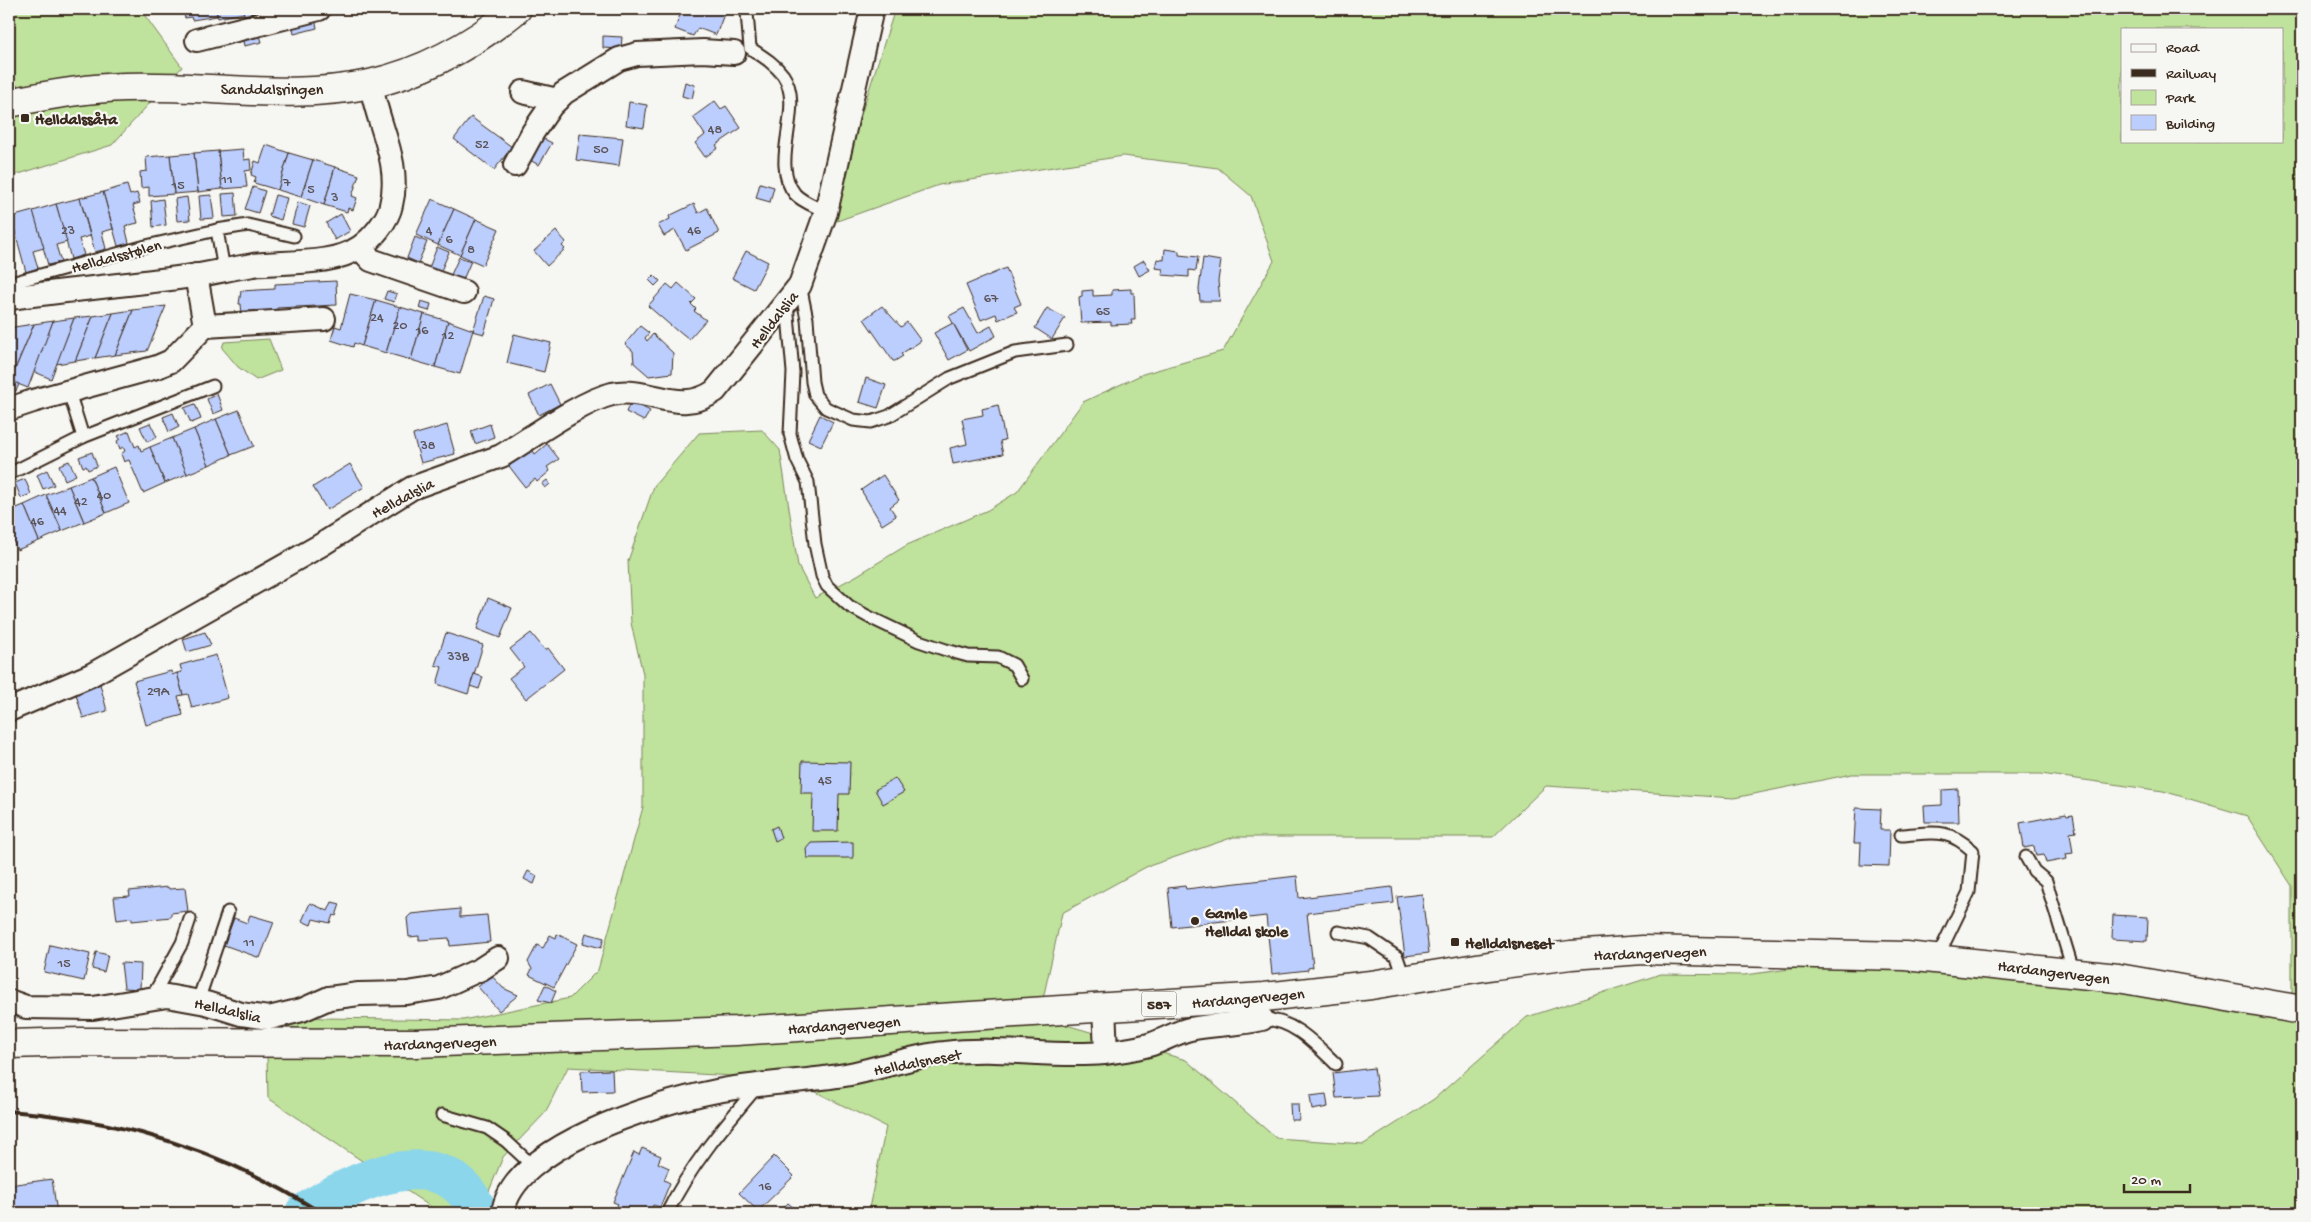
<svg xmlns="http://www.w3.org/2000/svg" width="2311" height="1222" viewBox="0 0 2311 1222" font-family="'Gochi Hand',sans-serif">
  <rect width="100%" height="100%" fill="#f6f6f2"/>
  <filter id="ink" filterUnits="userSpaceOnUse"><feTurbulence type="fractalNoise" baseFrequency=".02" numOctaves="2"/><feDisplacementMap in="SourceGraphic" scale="10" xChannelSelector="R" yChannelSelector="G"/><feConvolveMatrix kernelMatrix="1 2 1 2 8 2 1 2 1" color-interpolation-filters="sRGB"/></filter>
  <g filter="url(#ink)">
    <g fill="#bfe29c" stroke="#7d865d" fill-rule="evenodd">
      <path d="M9,9H140L182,67L112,145L9,177Z"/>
      <path d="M895,9H2302V1213H868L886,1127L790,1079L568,1067L545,1113L503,1157L480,1213H440L268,1098L266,1013L323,1018L463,1020L570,998L598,970L643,807V674L631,623L628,561L654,486L699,433L762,430L780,450L798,566L815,598L856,576L907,545L988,510L1017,492L1083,402L1143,374L1223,351L1274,261L1251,196L1218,168L1123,156L939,185L837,221L839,183ZM2122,29H2282V141H2122ZM1852,774H2041L2163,791L2247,816L2292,886V1004L1868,959L1744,975L1661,974L1527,1017L1434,1099L1364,1144L1276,1138L1186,1060L1039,1017L1062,913L1146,867L1234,837H1493L1546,786L1734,798Z"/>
      <path d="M269,339L281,370L256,380L238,367L222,348L224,342Z"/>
    </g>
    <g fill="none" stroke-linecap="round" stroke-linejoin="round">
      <path stroke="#8bd6eb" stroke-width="40" d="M305,1213C353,1180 447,1136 478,1213"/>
    </g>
    <g fill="#bccefe" stroke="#3b2a1e">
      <path d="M182,9H216L217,16L192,20L191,17L185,18Z"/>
      <path d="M216,9H243L244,13L218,18Z"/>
      <path d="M243,9H271V10L244,15Z"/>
      <path d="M682,9H726L716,35L698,28L693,36L675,29Z"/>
      <path d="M315,19L317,28L294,34L292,24Z"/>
      <path d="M259,32L262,42L244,46L242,36Z"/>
      <path d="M603,36L622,37L621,49L603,48Z"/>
      <path d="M685,82L695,85L692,99L682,96Z"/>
      <path d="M715,101L721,109L726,106L741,128L716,145L718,148L705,157L695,143L705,135L693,117Z"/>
      <path d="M629,102L647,105L644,128L626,125Z"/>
      <path d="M471,117L512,147L494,170L454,139Z"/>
      <path d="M580,134L623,138L619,166L576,160Z"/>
      <path d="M538,136L552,143L539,165L526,158Z"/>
      <path d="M266,145L289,153L278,190L254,183L256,177L251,175L255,161L260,163Z"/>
      <path d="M243,149L244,160L250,159L251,170L245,171L247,187L222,189L218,151Z"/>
      <path d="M218,151L222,189L198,192L194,153Z"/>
      <path d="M194,153L198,192L174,194L170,155Z"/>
      <path d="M289,153L313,160L301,197L278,190Z"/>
      <path d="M170,155L174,194L149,196V187L141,188L140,172L147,171L146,157Z"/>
      <path d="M313,160L335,167L324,205L301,197Z"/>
      <path d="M335,167L359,175L352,196L357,198L353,210L348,208L347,212L324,205Z"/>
      <path d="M760,183L774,187L770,202L756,198Z"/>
      <path d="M127,185L130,195L137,193L140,203L133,205L138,223L125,226L129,243L118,246L103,192Z"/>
      <path d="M253,187L265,191L258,213L245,209Z"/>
      <path d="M103,192L113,229L102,232L106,249L95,252L80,198Z"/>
      <path d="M235,193L237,216L224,217L222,194Z"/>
      <path d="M211,195L214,218L201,219L199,196Z"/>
      <path d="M275,195L287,198L281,220L269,216Z"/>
      <path d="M187,197L190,220L177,221L175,199Z"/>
      <path d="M80,198L90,236L79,239L84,255L71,259L56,204Z"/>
      <path d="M163,199L166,225L153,227L151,201Z"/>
      <path d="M432,199L454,209L438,245L416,235Z"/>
      <path d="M298,202L310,206L304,227L292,224Z"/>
      <path d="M56,204L67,242L56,245L61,262L48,265L33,211Z"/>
      <path d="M694,204L698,213L707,208L719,233L686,250L675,230L664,236L658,225L670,219L669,216Z"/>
      <path d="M454,209L476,219L460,255L438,245Z"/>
      <path d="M33,211L44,248L33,251L38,268L26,272L11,217Z"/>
      <path d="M341,214L350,231L335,240L326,223Z"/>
      <path d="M476,219L499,229L483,265L460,255Z"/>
      <path d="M556,231L566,242L562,246L565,249L547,266L534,251Z"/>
      <path d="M415,237L427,242L418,263L407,258Z"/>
      <path d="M437,247L449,252L440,273L429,268Z"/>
      <path d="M1165,249L1179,251V255L1198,257L1196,271L1189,270V277L1162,275L1163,269L1155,268L1157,259L1164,260Z"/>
      <path d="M746,251L768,262L754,289L732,278Z"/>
      <path d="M459,257L471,261L462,282L450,277Z"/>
      <path d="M1203,258L1221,261L1218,281L1220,301H1200L1199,289Z"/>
      <path d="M1144,260L1150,270L1139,276L1134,266Z"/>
      <path d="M1006,268L1021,304L1014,307L1017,312L998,320L996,314L981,320L966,285Z"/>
      <path d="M654,275L660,281L655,286L649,280Z"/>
      <path d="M336,281L337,305L277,308V312L242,314L241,304H239L241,291L275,289V284Z"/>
      <path d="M678,283L696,299L691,304L696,309L694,311L706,320L689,339L678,330L677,331L648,306L667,284L673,289Z"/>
      <path d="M1131,289V293H1134L1135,320H1131L1132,324L1111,325V322L1081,323L1079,297L1082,296V291L1093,290V296L1112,295V290Z"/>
      <path d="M387,291L397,294L394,302L384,299Z"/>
      <path d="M350,294L376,300L362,346L354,343L353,347L331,340L335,326L341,328Z"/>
      <path d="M484,296L494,299L484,334L473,331Z"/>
      <path d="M376,300L400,307L386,353L362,346Z"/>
      <path d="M421,301L431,304L429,311L419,308Z"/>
      <path d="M166,306L147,351L115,355L133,310Z"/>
      <path d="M882,306L901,327L907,322L921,341L901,354L903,356L895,361H893L864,319Z"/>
      <path d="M400,307L424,314L411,360L386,353Z"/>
      <path d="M964,308L978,333L991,326L996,336L969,351L949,316Z"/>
      <path d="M1047,308L1065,318L1052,339L1035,328Z"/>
      <path d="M133,310L115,355L95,358L113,313Z"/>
      <path d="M113,313L95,358L75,361L93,316Z"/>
      <path d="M424,314L448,321L435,367L411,360Z"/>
      <path d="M93,316L75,361L56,364L74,318Z"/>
      <path d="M74,318L51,379L33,371L53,321Z"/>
      <path d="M53,321L28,388L10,381L34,324Z"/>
      <path d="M448,321L473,330L460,374L435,367Z"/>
      <path d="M953,323L967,350L949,360L934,333Z"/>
      <path d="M34,324L10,381L9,380V340L14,327Z"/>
      <path d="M640,326L649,333L645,338L647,341L653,334L673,353L672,373L649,376L634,363L633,351L625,344Z"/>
      <path d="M9,327H14L9,340Z"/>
      <path d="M514,334L551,343L544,372L507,363Z"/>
      <path d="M866,378L886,385L878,408L859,402Z"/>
      <path d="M9,380L19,384L16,391L9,388Z"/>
      <path d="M550,384L560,404L539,415L529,395Z"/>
      <path d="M217,394L223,410L213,414L207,399Z"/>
      <path d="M631,401L650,411L644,421L626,412Z"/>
      <path d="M195,404L201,419L191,423L184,408Z"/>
      <path d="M998,405L1005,440L1000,441L1003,454L953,464L950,448L967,444L962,419L983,415L982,409Z"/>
      <path d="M239,410L254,446L231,455L216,419Z"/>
      <path d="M173,413L179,427L169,432L163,417Z"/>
      <path d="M820,415L833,422L821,446L808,440Z"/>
      <path d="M216,419L231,455L209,465L194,429Z"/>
      <path d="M150,423L157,437L147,442L140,427Z"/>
      <path d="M490,424L494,437L475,444L471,431Z"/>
      <path d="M447,425L455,454L421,463L413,435Z"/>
      <path d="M194,429L209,465L187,474L172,438Z"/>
      <path d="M129,431L135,447L139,445L141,451L150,447L165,483L143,493L129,460L124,462L121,454L125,451L123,447L120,449L117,441L120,439L118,436Z"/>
      <path d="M172,438L187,474L165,483L150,447Z"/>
      <path d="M547,444L559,459L547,467L550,471L537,482L535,479L525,487L509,466L532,449L535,454Z"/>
      <path d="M92,452L97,466L88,470L86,466L83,467L79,457Z"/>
      <path d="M69,461L76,475L65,480L59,465Z"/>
      <path d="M350,464L364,487L327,510L313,487Z"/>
      <path d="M114,467L129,503L106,513L91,477Z"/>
      <path d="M47,470L54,485L43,489L37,475Z"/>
      <path d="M883,475L899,500L890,507L896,516L882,525L861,490Z"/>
      <path d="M91,477L106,513L84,522L69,486Z"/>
      <path d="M25,479L31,494L21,498L15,483Z"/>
      <path d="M547,480L550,484L545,488L542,484Z"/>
      <path d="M69,486L84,522L62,531L46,495Z"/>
      <path d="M46,495L62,531L39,541L24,505Z"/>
      <path d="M24,505L39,541L17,550L9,531V511Z"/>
      <path d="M488,598L512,608L500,638L477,629Z"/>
      <path d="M205,632L211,645L187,652L183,639Z"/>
      <path d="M446,633L483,645L468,694L437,684L442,667L435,665Z"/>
      <path d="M531,633L545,650L548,648L564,669L526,699L509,678L524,667L510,649Z"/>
      <path d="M216,655L228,698L192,708L188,694L183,695L177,673L182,672L180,665Z"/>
      <path d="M171,671L172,675L177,673L183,695L178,696L183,715L146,725L134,681Z"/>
      <path d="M474,674L483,677L479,689L470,686Z"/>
      <path d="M100,684L107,711L83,718L75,691Z"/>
      <path d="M802,761L850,762L849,794H839L838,831H812L813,793H801Z"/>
      <path d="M895,778L904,792L883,804L875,790Z"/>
      <path d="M1958,789L1959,822H1925L1924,806L1942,805V790Z"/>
      <path d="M1856,808L1881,809L1880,830H1890L1889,866L1860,865L1861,843H1854Z"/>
      <path d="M2066,814L2067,816L2073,815L2076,832L2070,833L2073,853L2066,854L2067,859L2046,863L2044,855L2036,856L2034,846L2024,848L2020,823Z"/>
      <path d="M777,826L781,838L775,841L771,829Z"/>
      <path d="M853,842V858H807L806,849L811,843Z"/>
      <path d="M528,871L537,876L534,884L524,879Z"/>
      <path d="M1297,876L1299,898L1392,887L1394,903L1307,913L1313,967L1308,968V970L1272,974L1266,916L1172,927L1168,888L1185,886L1186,889Z"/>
      <path d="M168,887L169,889L185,888L188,911L171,913V917L132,921V918L117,920L114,897L130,896L129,891Z"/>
      <path d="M1422,894L1429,953L1405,956L1397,897Z"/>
      <path d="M332,902L340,904L336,916L333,915L330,923L313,919L311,925L302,921L310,903L328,911Z"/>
      <path d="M460,909V917L487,915L490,942L450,946L449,938L419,940V936L409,937L407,918L411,914Z"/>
      <path d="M250,915L274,922L260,958L224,945L234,918L247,923Z"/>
      <path d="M2113,915L2148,917L2147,941L2112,939Z"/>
      <path d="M586,933L604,938L601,948L583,943Z"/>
      <path d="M557,934L577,944L554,987L529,975L532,969L528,962L537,945L543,948L550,935L556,938Z"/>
      <path d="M50,945L90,954L84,981L44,972Z"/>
      <path d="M96,952L108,955L104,972L92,969Z"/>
      <path d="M121,963L141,964L140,989L124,988Z"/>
      <path d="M491,975L503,988L518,995L499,1011L478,987Z"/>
      <path d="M545,985L556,991L551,1003L538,1000Z"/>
      <path d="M1374,1068L1378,1096L1336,1098L1333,1073Z"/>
      <path d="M612,1070L613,1091L582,1092L581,1071Z"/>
      <path d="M1326,1094L1328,1107L1312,1110L1310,1096Z"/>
      <path d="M1290,1104H1298L1299,1120H1291Z"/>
      <path d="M642,1148L661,1156L658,1163L669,1168L664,1180L670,1183L660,1207L653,1205L650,1213H620L615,1211L618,1204L613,1202L634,1152L639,1155Z"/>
      <path d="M774,1156L794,1176L758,1211L739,1193Z"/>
      <path d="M52,1179L57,1213H9V1185Z"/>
      <path d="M788,1203L800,1213H778Z"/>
    </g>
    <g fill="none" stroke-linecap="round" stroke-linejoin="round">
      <defs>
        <g id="lane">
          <path d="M747,13L750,48C762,56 774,63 783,75C806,108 768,161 795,194C802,202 817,207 826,212"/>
          <path d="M224,270L217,230L248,225L294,236"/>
          <path d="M15,282L146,246L217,230"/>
          <path d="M800,285L807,319L812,382L815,395L826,408L853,420L871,422L889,416L950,378L1015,352L1067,345"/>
          <path d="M787,304L793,372L790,434L797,460L808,482L815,544L822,576L827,586L849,606L867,616L919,641L946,650L968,656L998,657L1014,665L1022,679"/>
          <path d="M69,392L83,437"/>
          <path d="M9,474L83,437L213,386"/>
          <path d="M1901,835C1933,833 1947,827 1973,851L1969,892L1937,958"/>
          <path d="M2026,857L2034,871L2046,881L2074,973"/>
          <path d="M1338,932L1369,938L1397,957L1405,980"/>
          <path d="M151,999L182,943L190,919"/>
          <path d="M198,1001L228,912"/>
          <path d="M1262,1019C1294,1020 1314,1043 1336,1064"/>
          <path d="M442,1115L487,1128L506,1141L534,1167"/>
          <path d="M667,1213C690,1166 723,1127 757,1087"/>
        </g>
        <g id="street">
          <path d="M197,40L319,9"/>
          <path d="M523,92L557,100"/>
          <path d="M515,165L533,132L551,106L564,93L619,59L637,54L703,51L734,53"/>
          <path d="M360,248L371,260L464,292"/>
          <path d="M9,298C70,290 132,284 193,276C213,273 233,268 253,265C285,261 332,266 360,247C373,238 388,220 391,205C402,162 377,125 371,84"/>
          <path d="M205,326L324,319"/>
          <path d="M9,409L33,401L157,367L171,361L205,326L196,275"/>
          <path d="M9,710L91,675L321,545L412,488L501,456C531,438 580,402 612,394C649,386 680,416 715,391L800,285L826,212L872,9"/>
          <path d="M9,1001L26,1007L93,1008L167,996L206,1003L241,1014L269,1018L302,1010L329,998L359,994L407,993L439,988L481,969L498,958"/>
          <path d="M1104,1007L1106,1052"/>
          <path d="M503,1213C511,1147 656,1103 712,1092C756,1083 801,1082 845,1075C879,1069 911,1056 945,1053C998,1046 1051,1058 1104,1053C1120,1051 1136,1049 1152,1044C1164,1040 1177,1032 1190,1029C1214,1024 1238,1025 1262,1019"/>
        </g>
        <path id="secondary" d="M9,103C47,95 86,88 125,87C206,84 290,101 370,84C424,72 475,43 517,9"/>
        <path id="primary" d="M9,1044L80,1042L416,1043L736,1031L1264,997L1371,985L1495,965L1571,955L1643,950L1905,956L2118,978L2302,1010"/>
      </defs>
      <use href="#lane" stroke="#3b2a1e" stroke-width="15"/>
      <use href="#street" stroke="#3b2a1e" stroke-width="26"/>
      <use href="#secondary" stroke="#3b2a1e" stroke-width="31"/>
      <use href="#primary" stroke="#3b2a1e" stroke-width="31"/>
      <use href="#lane" stroke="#f6f6f2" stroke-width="11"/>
      <use href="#street" stroke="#f6f6f2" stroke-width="22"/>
      <use href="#secondary" stroke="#f6f6f2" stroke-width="28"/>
      <use href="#primary" stroke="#f6f6f2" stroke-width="28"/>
      <path stroke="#3b2a1e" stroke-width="4" d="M9,1111C121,1119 227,1152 321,1213"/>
    </g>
  </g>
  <g fill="#3b2a1e" stroke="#f6f6f2" stroke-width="2">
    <rect x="20" y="113" width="10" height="10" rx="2.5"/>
    <circle cx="1195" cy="921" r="5"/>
    <rect x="1450" y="937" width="10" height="10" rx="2.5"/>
  </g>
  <g text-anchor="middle" stroke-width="4.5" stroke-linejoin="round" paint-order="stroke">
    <g font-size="14" fill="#5b5356">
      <text x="715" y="133">48</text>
      <text x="482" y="148">52</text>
      <text x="601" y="153">50</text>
      <text x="227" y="183">11</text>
      <text x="287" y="186">7</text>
      <text x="178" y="189">15</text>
      <text x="311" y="193">5</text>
      <text x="335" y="201">3</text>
      <text x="68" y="234">23</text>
      <text x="429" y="234">4</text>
      <text x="694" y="234">46</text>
      <text x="449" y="243">6</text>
      <text x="471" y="253">8</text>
      <text x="991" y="302">67</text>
      <text x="1103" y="315">65</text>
      <text x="377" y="321">24</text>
      <text x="400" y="329">20</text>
      <text x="422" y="334">16</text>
      <text x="448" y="339">12</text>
      <text x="428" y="449">38</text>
      <text x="104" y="499">40</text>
      <text x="81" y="505">42</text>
      <text x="60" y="514">44</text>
      <text x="37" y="525">46</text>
      <text x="458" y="660">33B</text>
      <text x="158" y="695">29A</text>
      <text x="825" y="784">45</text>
      <text x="249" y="946">11</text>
      <text x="64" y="967">15</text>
      <text x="765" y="1190">16</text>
    </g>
    <rect fill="#f6f6f2" stroke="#73675e" stroke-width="1" x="1141.5" y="991.5" width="35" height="25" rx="4"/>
    <g font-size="15" font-weight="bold" fill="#3b2a1e">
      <text x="1159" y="1009">587</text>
    </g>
    <g font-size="16" fill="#3b2a1e" stroke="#f6f6f2">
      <text x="272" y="94">Sanddalsringen</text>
      <text transform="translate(116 255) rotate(-15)" y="6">Helldalsstølen</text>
      <text transform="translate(773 319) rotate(-52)" y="6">Helldalslia</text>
      <text transform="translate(402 497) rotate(-28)" y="6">Helldalslia</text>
      <text transform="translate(1650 952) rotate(-2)" y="6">Hardangervegen</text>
      <text transform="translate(2054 971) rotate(7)" y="6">Hardangervegen</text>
      <text transform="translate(1248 997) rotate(-5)" y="6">Hardangervegen</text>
      <text transform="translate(228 1009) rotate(13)" y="6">Helldalslia</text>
      <text transform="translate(844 1024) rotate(-4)" y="6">Hardangervegen</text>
      <text transform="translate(440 1042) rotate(-2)" y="6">Hardangervegen</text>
      <text transform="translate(917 1061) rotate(-11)" y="6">Helldalsneset</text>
    </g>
    <g font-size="16" font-weight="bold" fill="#3b2a1e" stroke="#f6f6f2" text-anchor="start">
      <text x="35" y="124">Helldalssåta</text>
      <text x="1205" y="918">Gamle<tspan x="1205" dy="18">Helldal skole</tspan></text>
      <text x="1465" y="948">Helldalsneset</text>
    </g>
  </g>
  <rect width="2311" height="1222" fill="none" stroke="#f6f6f2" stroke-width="30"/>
  <rect x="15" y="15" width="2281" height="1192" fill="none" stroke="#3b2a1e" stroke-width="2" filter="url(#ink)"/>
  <rect x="2121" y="28" width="162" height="115" fill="#f6f6f2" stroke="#aba49d"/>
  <rect x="2131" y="44" width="25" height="8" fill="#f6f6f2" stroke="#aba49d"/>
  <text x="2166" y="52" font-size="15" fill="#3b2a1e">Road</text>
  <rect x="2131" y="69" width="25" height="8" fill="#3b2a1e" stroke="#aba49d"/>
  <text x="2166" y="78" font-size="15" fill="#3b2a1e">Railway</text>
  <rect x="2131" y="90" width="25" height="15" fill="#bfe29c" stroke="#aba49d"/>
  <text x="2166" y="102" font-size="15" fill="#3b2a1e">Park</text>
  <rect x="2131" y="115" width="25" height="15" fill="#bccefe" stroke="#aba49d"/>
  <text x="2166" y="128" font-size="15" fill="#3b2a1e">Building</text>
  <path d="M2124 1184v8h66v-8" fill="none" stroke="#3b2a1e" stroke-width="2.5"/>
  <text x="2131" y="1184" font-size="15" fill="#3b2a1e" stroke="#f6f6f2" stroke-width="4" paint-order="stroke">20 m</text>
</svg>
